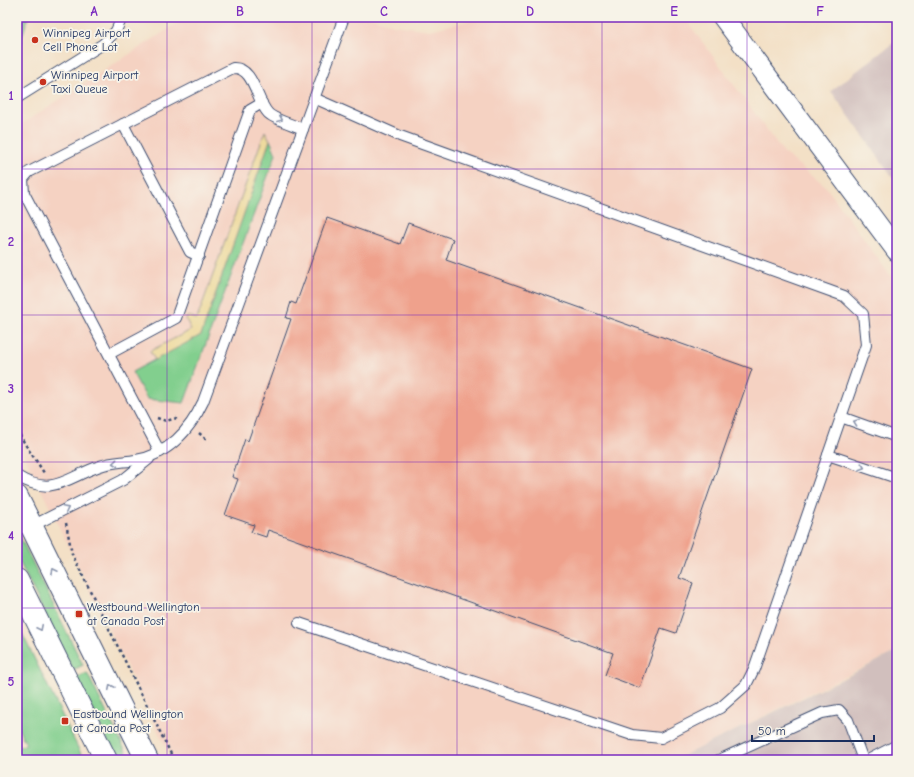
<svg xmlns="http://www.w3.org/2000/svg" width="914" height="777" viewBox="0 0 914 777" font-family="'Comic Neue',sans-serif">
  <rect width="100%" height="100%" fill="#f7f3e8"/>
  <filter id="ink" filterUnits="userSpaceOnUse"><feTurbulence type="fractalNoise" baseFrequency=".025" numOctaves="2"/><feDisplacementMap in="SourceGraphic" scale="8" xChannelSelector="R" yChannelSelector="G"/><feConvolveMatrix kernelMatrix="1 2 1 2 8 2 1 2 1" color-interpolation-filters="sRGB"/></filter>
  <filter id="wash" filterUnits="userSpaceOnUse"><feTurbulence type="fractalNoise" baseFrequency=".012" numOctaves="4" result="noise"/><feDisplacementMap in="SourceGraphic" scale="16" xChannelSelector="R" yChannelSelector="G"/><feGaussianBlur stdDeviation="0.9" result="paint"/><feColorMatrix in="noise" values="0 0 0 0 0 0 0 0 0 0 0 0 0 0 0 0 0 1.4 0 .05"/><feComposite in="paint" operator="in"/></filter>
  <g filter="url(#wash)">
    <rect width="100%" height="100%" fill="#f3e0c6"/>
    <path fill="#f5d2c2" d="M187,17H370L394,25L430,30L485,17H684L784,153L826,187L897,285V651L674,760H172L17,440V127Z"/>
    <g fill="#d1bfbd">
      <path d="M897,40V183L831,91Z"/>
      <path d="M897,651V760H674L838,681Z"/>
    </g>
    <g fill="#82cf8e" stroke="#4e7f76">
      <path d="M17,17H28L17,54Z"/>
      <path d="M270,140L276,154L184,403L147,399L132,372L201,335Z"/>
      <path d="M17,536L21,539L83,665L73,670L17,557Z"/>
      <path d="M17,623L84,760H17V748L26,744L17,726Z"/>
      <path d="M87,673L130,760H117L77,678Z"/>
    </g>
    <path fill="#eeda9e" stroke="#84847e" d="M265,131L270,140L201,335L155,360L150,351L191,330L186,319L188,316L197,319Z"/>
    <g id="blocks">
      <path fill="#efa18c" d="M327,218L400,244L408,223L453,239L446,260L752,369L679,578L693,583L676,633L661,628L640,688L605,675L613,653L268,530L266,537L251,532L254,525L225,515L238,479L232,477L245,439L248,441L291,319L286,318L291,302L296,304Z"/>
    </g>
  </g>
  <g filter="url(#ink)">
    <use href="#blocks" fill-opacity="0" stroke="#3b4a6e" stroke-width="1"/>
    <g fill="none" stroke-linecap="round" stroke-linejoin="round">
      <defs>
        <g id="service">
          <path d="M17,98L103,44L116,31L122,17"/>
          <path d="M123,124L190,252L199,256"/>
          <path d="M109,354L176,318L250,110L262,103"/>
          <path d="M841,417L897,437"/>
          <path d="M160,452L24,193L23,179L29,172L233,68C254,67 256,100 268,113C273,119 294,125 303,129"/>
          <path d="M828,455L897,478"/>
          <path d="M17,476C53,498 67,477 100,466C111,462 124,462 136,460C168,455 190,430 203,402L344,17"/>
          <path d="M17,527L25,528L32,526L123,480L149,459"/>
          <path d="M299,623L632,735L661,738L720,708L746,685L754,669L866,345L863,314L844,296L400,136L314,98"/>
          <path d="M719,760L822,713L839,710L848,720L863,760"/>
          <path d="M868,760L897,745"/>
        </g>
        <path id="minor" d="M723,17L897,251"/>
        <g id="secondary">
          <path d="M17,497L147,760"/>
          <path d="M17,580L106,760"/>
        </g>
      </defs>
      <use href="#service" stroke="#3b4a6e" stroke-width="12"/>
      <use href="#minor" stroke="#3b4a6e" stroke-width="22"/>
      <use href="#secondary" stroke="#3b4a6e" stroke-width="24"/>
      <g stroke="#3b4a6e" stroke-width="2.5" stroke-dasharray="3 3" stroke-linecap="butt">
        <path d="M157,418L166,421L177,418"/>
        <path d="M17,429C24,445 35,458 44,473"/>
        <path d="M199,433L206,439"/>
        <path d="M66,523L72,554L174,760"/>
      </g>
      <use href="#service" stroke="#fff" stroke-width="10"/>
      <use href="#minor" stroke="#fff" stroke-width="20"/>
      <use href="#secondary" stroke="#fff" stroke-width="22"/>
    </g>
    <defs><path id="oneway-chevron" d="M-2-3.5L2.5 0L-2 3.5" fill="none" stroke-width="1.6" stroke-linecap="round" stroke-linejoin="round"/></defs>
    <g stroke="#8d97ae">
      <use href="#oneway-chevron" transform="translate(280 119) rotate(23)"/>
      <use href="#oneway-chevron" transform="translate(856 422) rotate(-160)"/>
      <use href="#oneway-chevron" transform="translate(115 463) rotate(174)"/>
      <use href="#oneway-chevron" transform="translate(862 467) rotate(18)"/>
      <use href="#oneway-chevron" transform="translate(66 509) rotate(-27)"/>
      <use href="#oneway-chevron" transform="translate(54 571) rotate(-116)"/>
      <use href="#oneway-chevron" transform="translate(40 628) rotate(64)"/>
      <use href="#oneway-chevron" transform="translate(111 687) rotate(-116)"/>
    </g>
  </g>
  <path fill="none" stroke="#7b2cbf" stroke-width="1" stroke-opacity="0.55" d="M167,17V760M312,17V760M457,17V760M602,17V760M747,17V760M17,169H897M17,315H897M17,462H897M17,608H897"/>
  <g fill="#c8321e" stroke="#f7f3e8" stroke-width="1.5">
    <circle cx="35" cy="40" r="4"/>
    <circle cx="43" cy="82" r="4"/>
    <rect x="75" y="610" width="8" height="8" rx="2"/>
    <rect x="61" y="717" width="8" height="8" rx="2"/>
  </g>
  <g text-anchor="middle" stroke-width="3.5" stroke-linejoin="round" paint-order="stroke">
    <g font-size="12" fill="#1b2f5e" stroke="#f7f3e8" text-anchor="start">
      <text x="43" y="37">Winnipeg Airport<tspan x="43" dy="14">Cell Phone Lot</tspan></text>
      <text x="51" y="79">Winnipeg Airport<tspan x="51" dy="14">Taxi Queue</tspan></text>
      <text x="87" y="611">Westbound Wellington<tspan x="87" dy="14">at Canada Post</tspan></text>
      <text x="73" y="718">Eastbound Wellington<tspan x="73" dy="14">at Canada Post</tspan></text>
    </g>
  </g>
  <rect width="914" height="777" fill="none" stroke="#f7f3e8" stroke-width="44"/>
  <path d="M752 735v6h122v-6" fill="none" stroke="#1b2f5e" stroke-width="2"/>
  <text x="758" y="735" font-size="12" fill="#1b2f5e" stroke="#f7f3e8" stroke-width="3" paint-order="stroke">50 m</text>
  <rect x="22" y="22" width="870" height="733" fill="none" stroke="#7b2cbf" stroke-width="1.5"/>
  <g font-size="13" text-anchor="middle" font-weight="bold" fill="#7b2cbf">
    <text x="94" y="16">A</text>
    <text x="240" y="16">B</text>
    <text x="384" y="16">C</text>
    <text x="530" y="16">D</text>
    <text x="674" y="16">E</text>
    <text x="820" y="16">F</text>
    <text x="11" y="100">1</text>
    <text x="11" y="246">2</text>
    <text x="11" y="393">3</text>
    <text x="11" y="540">4</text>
    <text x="11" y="686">5</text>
  </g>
</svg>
